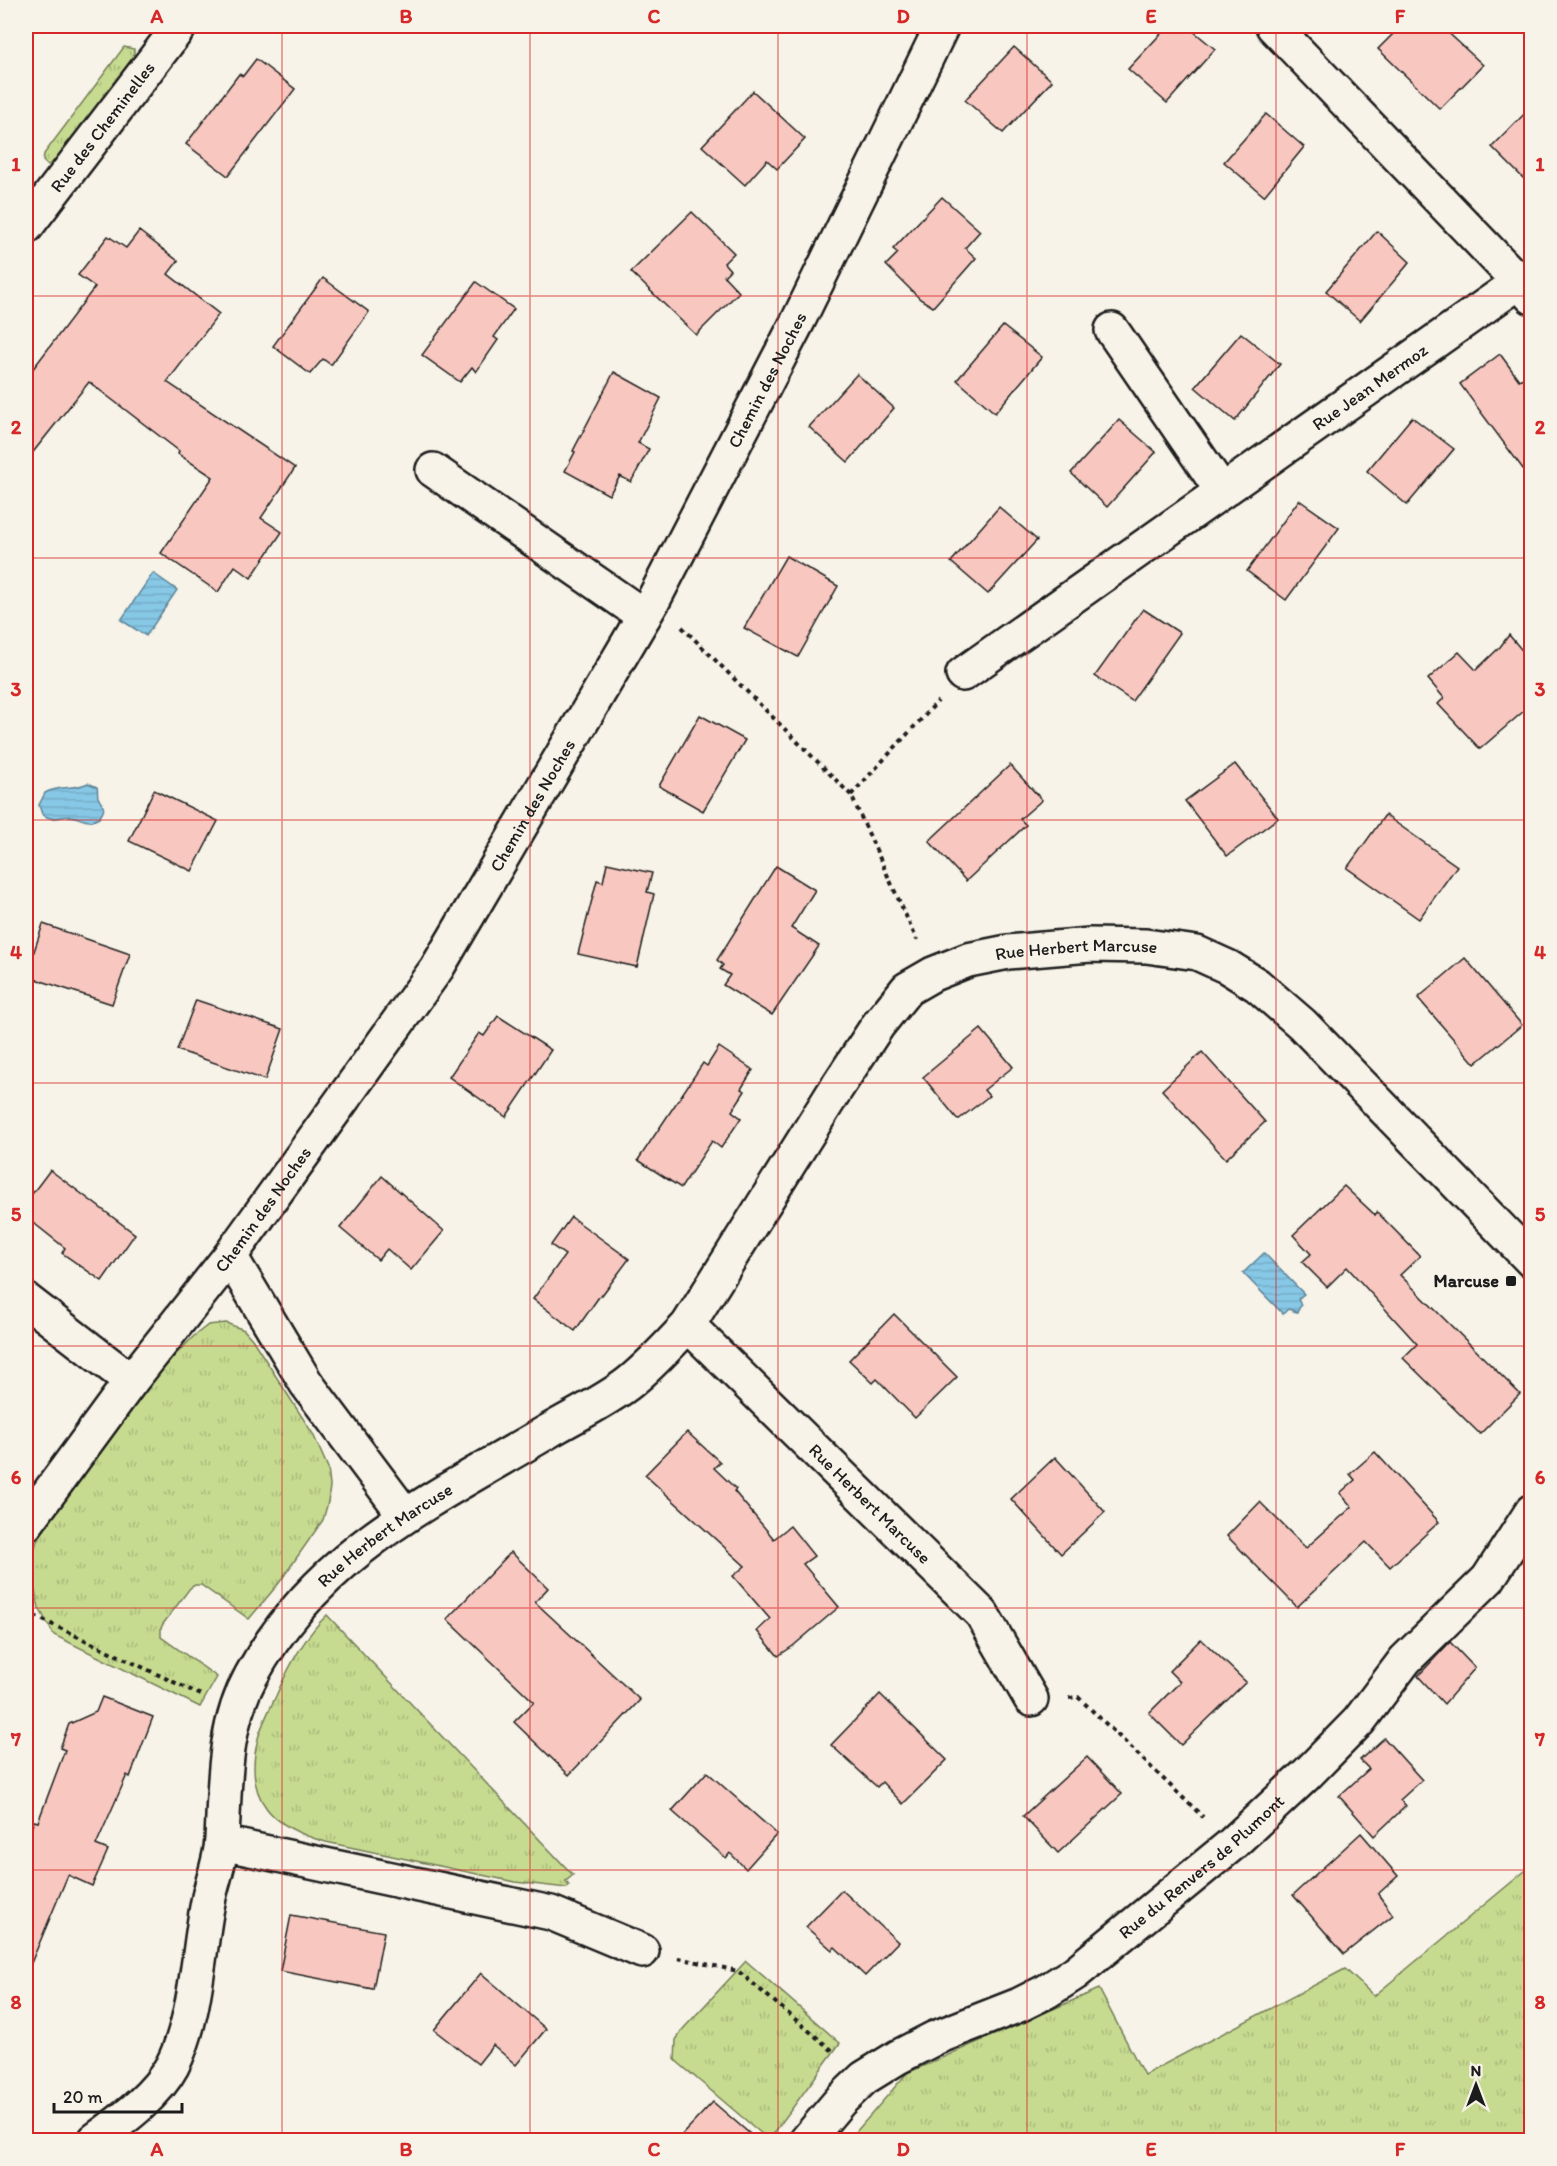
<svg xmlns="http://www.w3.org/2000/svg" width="1557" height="2166" viewBox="0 0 1557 2166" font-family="Itim,sans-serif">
  <defs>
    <pattern id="grass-tufts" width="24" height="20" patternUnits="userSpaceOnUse" patternTransform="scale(1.5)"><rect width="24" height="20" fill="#c7db90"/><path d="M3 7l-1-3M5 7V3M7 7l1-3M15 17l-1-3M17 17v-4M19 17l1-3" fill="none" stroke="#aabb7c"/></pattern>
    <pattern id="water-rules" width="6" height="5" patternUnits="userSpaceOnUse" patternTransform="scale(1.5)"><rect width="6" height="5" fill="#87c8e7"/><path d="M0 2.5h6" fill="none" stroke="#74abc6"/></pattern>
  </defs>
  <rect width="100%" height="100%" fill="#f7f3e8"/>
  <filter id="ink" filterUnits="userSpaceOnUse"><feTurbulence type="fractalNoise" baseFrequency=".0167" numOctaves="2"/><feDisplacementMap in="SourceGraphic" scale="12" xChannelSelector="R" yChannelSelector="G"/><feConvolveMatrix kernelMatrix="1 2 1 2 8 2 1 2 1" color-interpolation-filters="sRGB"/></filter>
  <g filter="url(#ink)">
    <g fill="url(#grass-tufts)" stroke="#727c56" stroke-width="1.5">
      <path d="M124,47L134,49V58L56,162L47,165L43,161L44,154Z"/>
      <path d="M226,1323L244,1330L252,1339L313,1434L328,1468L330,1486L328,1502L323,1520L279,1583L249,1619L201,1585H195L190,1588L163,1624L161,1628V1637L217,1677L200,1707L54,1635L39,1608L33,1583L32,1557L37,1541L47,1524L145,1386L194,1336L208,1325Z"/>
      <path d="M327,1615L573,1875L566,1881L569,1886L567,1888L515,1882L326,1842C274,1828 244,1801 257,1743C260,1727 269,1711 276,1696C288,1668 305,1636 327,1615Z"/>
      <path d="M1531,1866V2140H849L907,2073L1099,1989L1144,2075L1345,1969L1374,1996Z"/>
      <path d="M746,1961L840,2043L769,2140L675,2060L676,2040L683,2029Z"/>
    </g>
    <g fill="url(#water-rules)" stroke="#5c8396" stroke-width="1.5">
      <path d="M153,573L177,590L146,636L121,620Z"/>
      <path d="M88,783L97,787C98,790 97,793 98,797C102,807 108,806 99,818C89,824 85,820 75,817C63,813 54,824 42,814L39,805L45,793C59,785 75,790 88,783Z"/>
      <path d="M1264,1253L1304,1294L1298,1299L1301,1305L1297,1312L1288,1309L1283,1314L1243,1273Z"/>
    </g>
    <g fill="#f8c8c0" stroke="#1c1c1c" stroke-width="1.5">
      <path d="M1168,26H1187L1215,49L1167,103L1128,69Z"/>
      <path d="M1401,26H1441L1483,65L1440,109L1378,49Z"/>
      <path d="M1014,47L1052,81L1003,133L965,100Z"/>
      <path d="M256,59L295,89L228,176L186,144L239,74L243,76Z"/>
      <path d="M753,91L805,139L777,169L767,160L745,185L702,146Z"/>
      <path d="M1532,106V187L1492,147Z"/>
      <path d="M1266,114L1304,147L1264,196L1224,162Z"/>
      <path d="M942,197L980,231L965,248L976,258L933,307L920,299L886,265L898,253L893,249Z"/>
      <path d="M692,212L734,253L724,263L730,270L724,276L739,292L696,335L631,272Z"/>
      <path d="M139,231L178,261L168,274L219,314L167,382L295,468L261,518L282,532L251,578L235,566L218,592L161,553L213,477L178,454L179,451L89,382L26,461V378L95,287L78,275L108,236L126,248Z"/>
      <path d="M1377,231L1410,262L1360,321L1326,291Z"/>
      <path d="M323,278L369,312L331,365L323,359L310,374L273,346Z"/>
      <path d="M476,282L514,309L494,337L498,340L476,372L472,367L460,382L422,355Z"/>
      <path d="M1003,326L1042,357L995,413L957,380Z"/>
      <path d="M1241,333L1280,364L1235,421L1195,387Z"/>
      <path d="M1500,354L1519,380L1532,374V481L1460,384Z"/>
      <path d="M614,372L661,398L638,443L649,449L631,482L620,476L609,495L565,471L575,452L573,451Z"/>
      <path d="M857,374L894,408L848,462L809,427Z"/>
      <path d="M1412,417L1454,449L1407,505L1367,471Z"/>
      <path d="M1119,420L1156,452L1107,507L1071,473Z"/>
      <path d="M1299,500L1339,528L1286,600L1247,571Z"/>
      <path d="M999,507L1037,540L988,594L951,562Z"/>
      <path d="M786,556L838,586L798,657L744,628Z"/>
      <path d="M1143,609L1180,633L1132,701L1095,676Z"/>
      <path d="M1509,635L1532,662V704L1480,749L1438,704L1444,698L1428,679L1459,652L1476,670L1500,647Z"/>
      <path d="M700,715L745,740L703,811L659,786Z"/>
      <path d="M1235,764L1278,818L1227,856L1185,801Z"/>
      <path d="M1010,765L1042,800L1020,819L1026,825L966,881L929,841Z"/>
      <path d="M154,790L218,821L192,871L129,841Z"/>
      <path d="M1385,815L1457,866L1419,919L1347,868Z"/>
      <path d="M607,863L652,873L647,892L654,894L637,967L578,954L597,880L603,882Z"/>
      <path d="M776,866L815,890L791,928L819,946L772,1015L723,985L730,975L720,969L723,965L717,960Z"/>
      <path d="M43,924L130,954L112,1004L26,976Z"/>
      <path d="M1465,958L1522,1025L1475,1064L1418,998Z"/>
      <path d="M196,1000L283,1029L265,1080L177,1050Z"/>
      <path d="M498,1016L551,1050L506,1117L449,1077L479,1033L484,1036Z"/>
      <path d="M981,1029L1013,1067L984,1090L989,1096L958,1120L923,1077Z"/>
      <path d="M719,1047L753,1070L741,1089L745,1091L732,1111L741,1118L721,1148L712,1141L681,1188L638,1160L703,1063L707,1066Z"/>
      <path d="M1202,1052L1265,1122L1226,1159L1162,1090Z"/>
      <path d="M50,1170L135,1234L102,1281L62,1253L65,1248L26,1217V1202Z"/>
      <path d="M382,1176L444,1231L411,1270L387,1249L378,1260L340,1228Z"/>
      <path d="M1344,1186L1375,1215L1377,1212L1420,1256L1400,1275L1520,1394L1480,1434L1403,1358L1417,1344L1347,1267L1327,1287L1302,1262L1311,1254L1293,1235Z"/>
      <path d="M571,1217L629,1259L602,1295L601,1294L575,1331L533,1299L565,1255L551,1245Z"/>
      <path d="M894,1314L957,1377L915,1418L877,1379L873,1383L849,1360Z"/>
      <path d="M687,1432L720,1462L714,1468L736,1489L734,1491L774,1539L790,1526L814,1556L803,1564L839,1607L793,1646L778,1656L757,1631L770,1619L733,1576L745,1566L645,1475Z"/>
      <path d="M1375,1452L1439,1522L1390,1567L1366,1542L1297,1607L1227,1536L1260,1502L1306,1548L1352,1507L1340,1493L1355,1480L1350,1474Z"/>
      <path d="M1055,1457L1105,1512L1061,1554L1011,1499Z"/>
      <path d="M511,1552L548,1588L535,1602L640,1700L569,1775L514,1722L534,1702L447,1619Z"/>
      <path d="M1201,1639L1246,1682L1181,1745L1149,1713L1180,1682L1169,1671Z"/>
      <path d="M1450,1642L1475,1668L1444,1704L1418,1676Z"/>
      <path d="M880,1694L947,1760L903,1804L882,1782L877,1787L831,1745Z"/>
      <path d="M102,1697L153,1717L130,1777L127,1775L96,1845L108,1850L92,1886L68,1875L26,1975V1842L34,1821L38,1822L65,1750L60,1748L69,1724L96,1712Z"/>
      <path d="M1384,1738L1422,1780L1400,1800L1406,1806L1374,1836L1339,1796L1369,1769L1360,1760Z"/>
      <path d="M1087,1757L1122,1794L1058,1853L1023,1816Z"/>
      <path d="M707,1772L777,1834L746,1869L730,1853L726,1858L672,1811Z"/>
      <path d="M1361,1833L1398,1876L1378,1894L1393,1915L1344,1954L1293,1895Z"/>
      <path d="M842,1890L898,1942L865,1976L835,1947L832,1950L806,1927Z"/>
      <path d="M291,1915L384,1932L373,1989L280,1971Z"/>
      <path d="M481,1973L546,2029L516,2065L493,2045L478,2064L434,2030Z"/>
      <path d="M713,2102L757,2140H677Z"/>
    </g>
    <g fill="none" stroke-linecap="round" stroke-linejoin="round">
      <defs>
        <g id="minor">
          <path d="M1273,26L1519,282L1532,297"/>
          <path id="s1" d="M26,227L180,26"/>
          <path d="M1112,330L1222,491"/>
          <path d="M433,470L644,616"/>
          <path id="s2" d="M963,674L1532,273"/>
          <path d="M230,1256L306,1383L405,1515"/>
          <path d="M26,1300L131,1381"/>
          <path id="s3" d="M688,1325L982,1614L1031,1699"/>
          <path id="s4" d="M26,1524L131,1381L230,1256L437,968L654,599L798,321L942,26"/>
          <path d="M222,1843L551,1913L642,1951"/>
          <path id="s5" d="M95,2140C122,2120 156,2096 172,2066C196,2020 198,1953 208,1902C212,1881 221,1860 222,1839C225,1782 223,1727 251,1676C317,1553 432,1500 547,1432C572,1417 608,1400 630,1382C651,1365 669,1345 688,1325L832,1095L878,1025L907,989L933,974L968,960L1008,952L1090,945L1146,946L1197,953L1228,967L1257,985L1302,1024L1532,1261"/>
          <path id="s6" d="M807,2140L840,2101L864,2078L898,2057L935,2038L1019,2005L1047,1991L1075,1973L1231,1845L1306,1775L1359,1721L1405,1660L1488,1579L1532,1511"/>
        </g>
      </defs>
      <use href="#minor" stroke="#1c1c1c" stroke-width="38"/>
      <g stroke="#1c1c1c" stroke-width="4" stroke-dasharray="4.5 4.5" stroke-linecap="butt">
        <path d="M682,627L851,795L917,940"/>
        <path d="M851,795L938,701"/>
        <path d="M26,1612L201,1695"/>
        <path d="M1069,1698L1078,1697L1203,1817"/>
        <path d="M678,1958L738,1971L834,2052"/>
      </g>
      <use href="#minor" stroke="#f7f3e8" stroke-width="33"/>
    </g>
  </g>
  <path fill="none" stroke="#d62828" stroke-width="1.5" stroke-opacity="0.55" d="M282,26V2140M530,26V2140M778,26V2140M1027,26V2140M1276,26V2140M26,296H1532M26,558H1532M26,820H1532M26,1083H1532M26,1346H1532M26,1608H1532M26,1870H1532"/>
  <rect fill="#1c1c1c" stroke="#f7f3e8" stroke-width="2" x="1505" y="1275" width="12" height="12" rx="3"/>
  <g text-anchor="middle" stroke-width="4.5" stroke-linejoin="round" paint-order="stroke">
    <g font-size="18" fill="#1c1c1c" stroke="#f7f3e8">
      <text dy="6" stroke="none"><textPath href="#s1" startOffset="126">Rue des Cheminelles</textPath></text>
      <text dy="6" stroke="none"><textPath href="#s4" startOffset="1366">Chemin des Noches</textPath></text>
      <text dy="6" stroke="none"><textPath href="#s2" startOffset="498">Rue Jean Mermoz</textPath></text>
      <text dy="6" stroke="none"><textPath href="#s4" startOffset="880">Chemin des Noches</textPath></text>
      <text dy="6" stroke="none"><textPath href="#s5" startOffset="1654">Rue Herbert Marcuse</textPath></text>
      <text dy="6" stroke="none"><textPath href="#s4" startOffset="394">Chemin des Noches</textPath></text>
      <text dy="6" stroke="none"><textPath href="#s3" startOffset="255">Rue Herbert Marcuse</textPath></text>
      <text dy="6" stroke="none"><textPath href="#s5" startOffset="705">Rue Herbert Marcuse</textPath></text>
      <text dy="6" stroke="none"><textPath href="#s6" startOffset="486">Rue du Renvers de Plumont</textPath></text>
    </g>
    <g font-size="18" font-weight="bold" fill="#1c1c1c" stroke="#f7f3e8" text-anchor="end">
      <text x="1499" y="1287">Marcuse</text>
    </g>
  </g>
  <rect width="1557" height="2166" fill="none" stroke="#f7f3e8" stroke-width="66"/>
  <g transform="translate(1476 2085)" stroke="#f7f3e8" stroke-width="4.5" paint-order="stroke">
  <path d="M0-4.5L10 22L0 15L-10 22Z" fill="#1c1c1c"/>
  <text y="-9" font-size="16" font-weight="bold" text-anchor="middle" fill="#1c1c1c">N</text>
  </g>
  <path d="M54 2103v9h128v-9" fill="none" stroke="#1c1c1c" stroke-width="3"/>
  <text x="63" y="2103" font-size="18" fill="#1c1c1c" stroke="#f7f3e8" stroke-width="4.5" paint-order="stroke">20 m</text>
  <rect x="33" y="33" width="1491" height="2100" fill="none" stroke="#d62828" stroke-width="2"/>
  <g font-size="20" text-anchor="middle" font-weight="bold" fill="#d62828">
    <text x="157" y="23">A</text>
    <text x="406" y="23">B</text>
    <text x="654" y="23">C</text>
    <text x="903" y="23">D</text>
    <text x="1151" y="23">E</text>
    <text x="1400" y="23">F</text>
    <text x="16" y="171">1</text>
    <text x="1540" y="171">1</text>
    <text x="16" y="434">2</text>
    <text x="1540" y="434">2</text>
    <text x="16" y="696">3</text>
    <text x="1540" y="696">3</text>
    <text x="16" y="959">4</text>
    <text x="1540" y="959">4</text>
    <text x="16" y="1221">5</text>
    <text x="1540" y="1221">5</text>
    <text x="16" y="1484">6</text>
    <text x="1540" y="1484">6</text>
    <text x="16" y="1746">7</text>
    <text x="1540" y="1746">7</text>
    <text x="16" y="2009">8</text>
    <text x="1540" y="2009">8</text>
    <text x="157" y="2156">A</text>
    <text x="406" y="2156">B</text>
    <text x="654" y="2156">C</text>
    <text x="903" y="2156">D</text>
    <text x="1151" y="2156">E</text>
    <text x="1400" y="2156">F</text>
  </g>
</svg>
